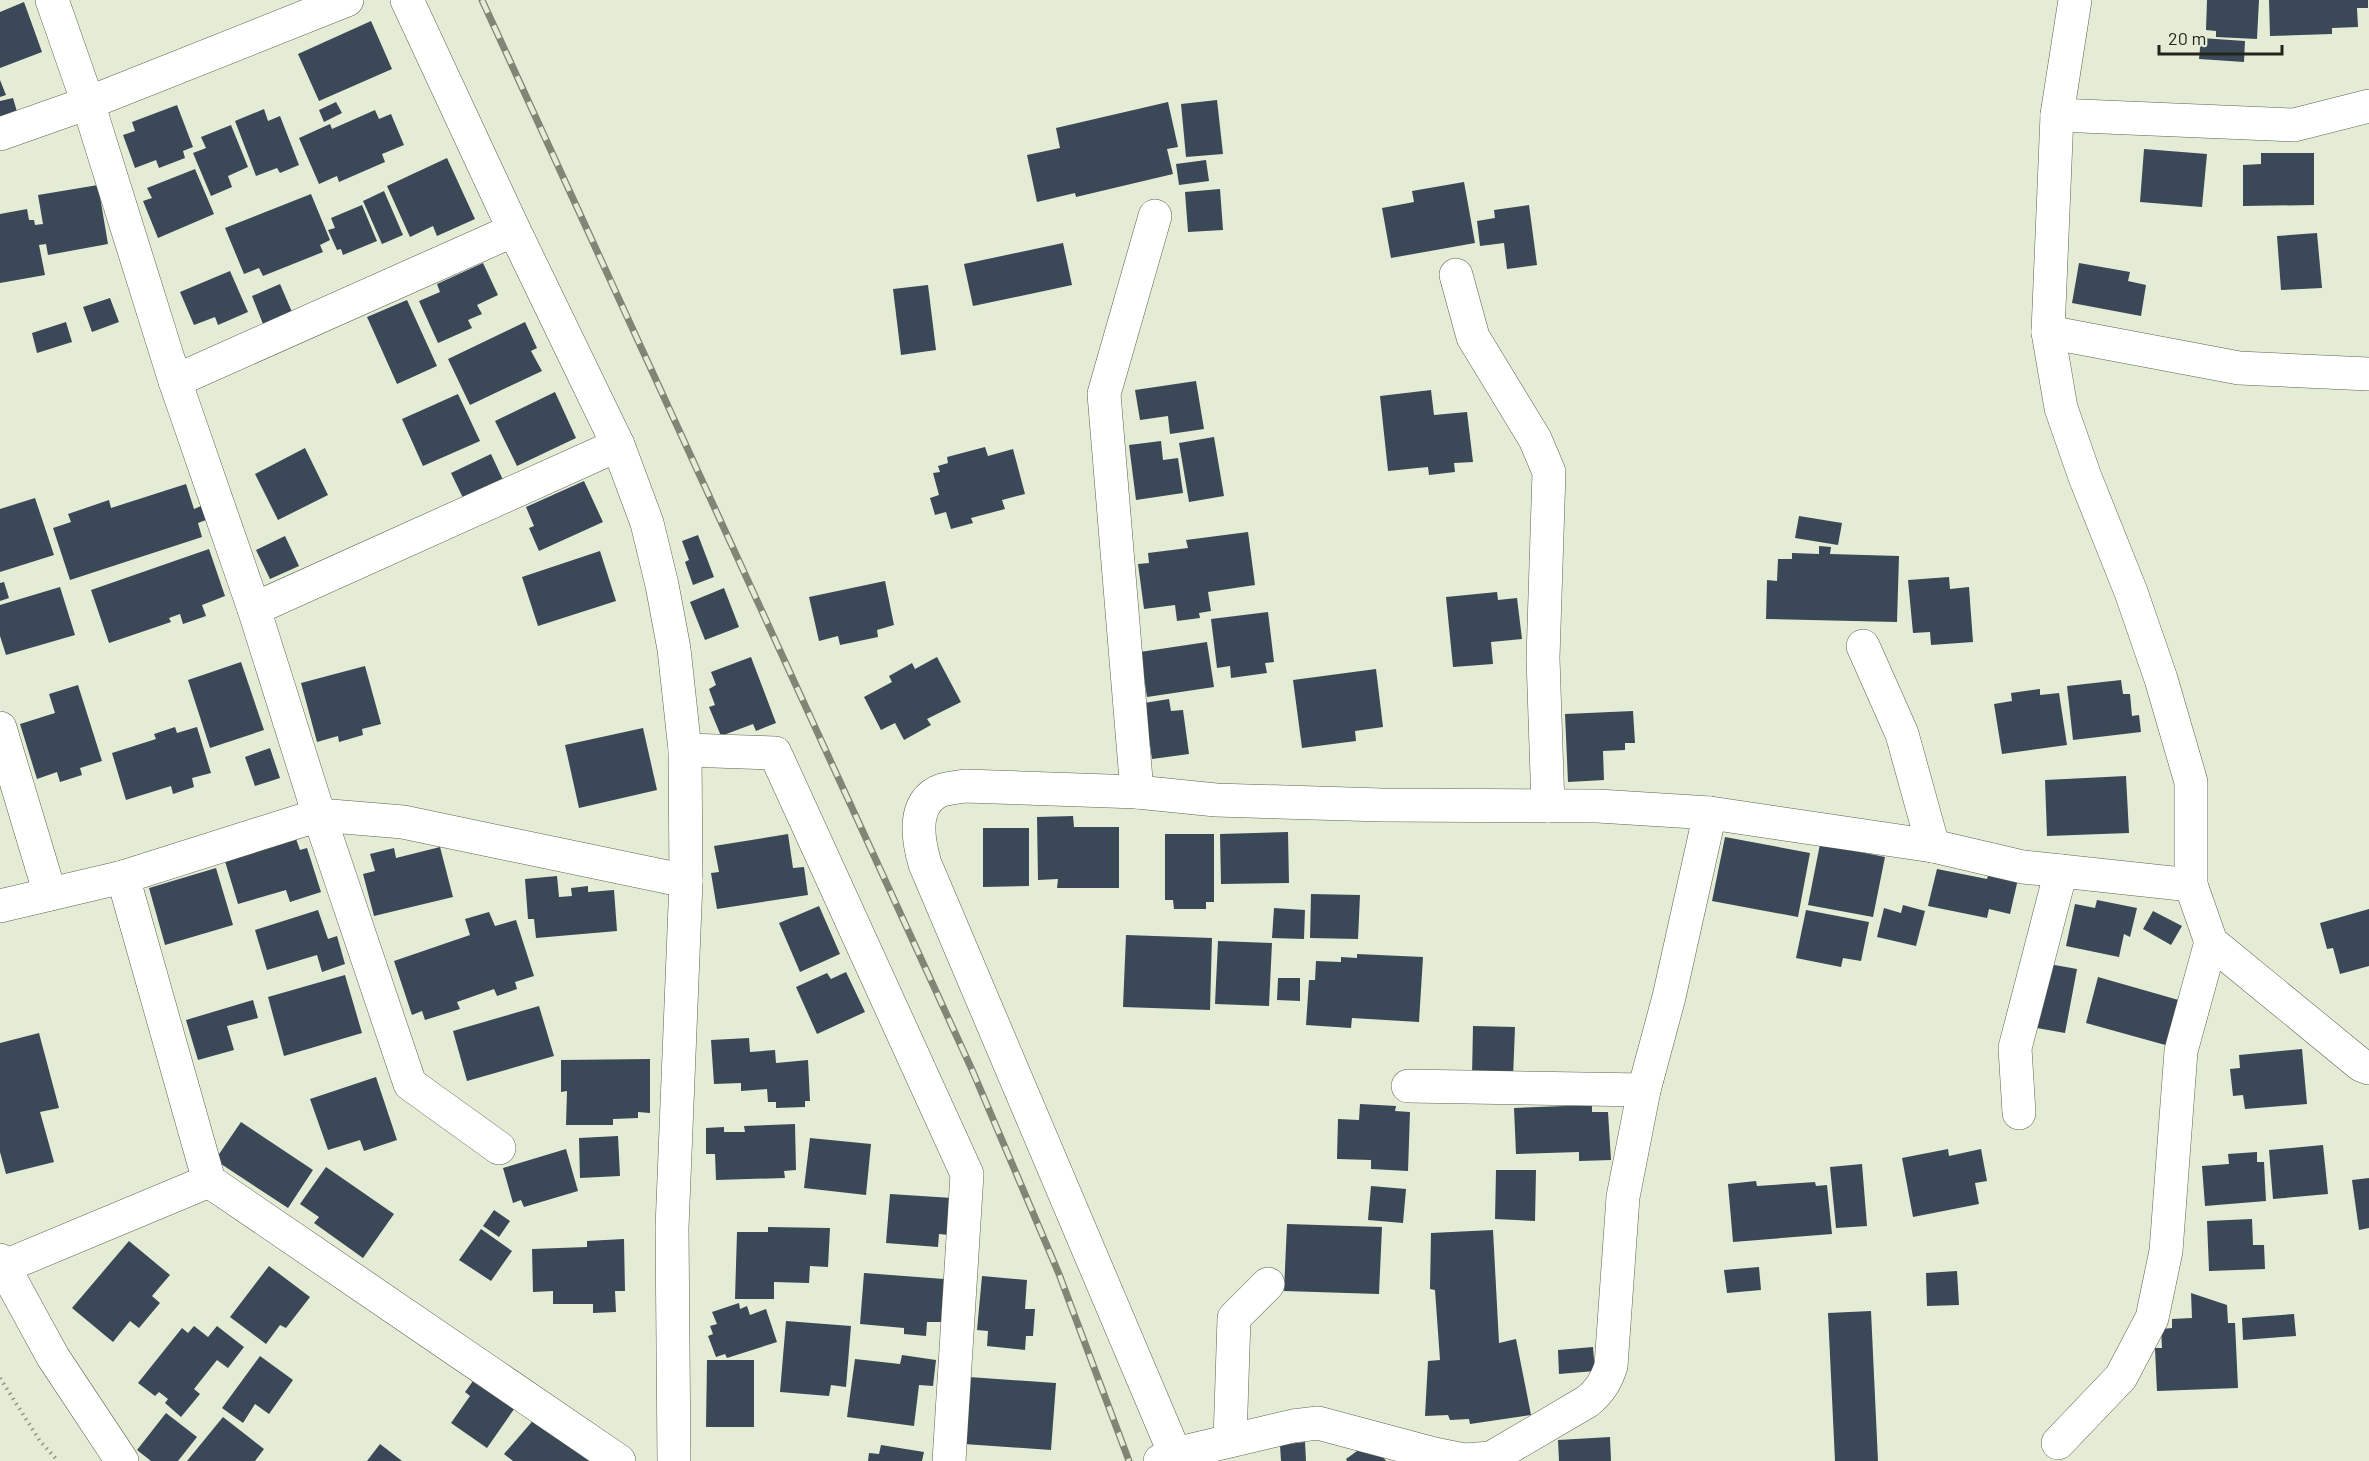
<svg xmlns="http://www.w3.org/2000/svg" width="2369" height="1461" viewBox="0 0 2369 1461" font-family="Barlow,sans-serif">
  <rect width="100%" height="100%" fill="#e4ecd5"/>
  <g fill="#3b4858">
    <path d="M2207,0H2259L2257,39L2216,37V31L2206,30Z"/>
    <path d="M2269,0H2368V8H2357L2358,27L2332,28V34L2270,36Z"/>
    <path d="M24,2L42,52L0,68V12Z"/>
    <path d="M371,21L392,69L319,101L298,54Z"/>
    <path d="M2201,38L2245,41L2244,62L2199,59Z"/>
    <path d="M0,80L6,95L0,97Z"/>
    <path d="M13,98L18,115L0,120V101Z"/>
    <path d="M1217,100L1223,154L1186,157L1181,104Z"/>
    <path d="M336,102L342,113L324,122L319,110Z"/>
    <path d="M1168,102L1178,147L1167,149L1173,174L1076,197L1075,193L1037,202L1027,155L1060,148L1056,128Z"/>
    <path d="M177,105L193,147L183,151L185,158L159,168L156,160L135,168L123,135L135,131L132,122Z"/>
    <path d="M264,109L268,121L280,116L299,165L280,173L277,168L256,176L235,121Z"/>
    <path d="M375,110L379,119L391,114L404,145L382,154L385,162L339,182L337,176L319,184L299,138L330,124L332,129Z"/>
    <path d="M231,125L248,167L228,176L232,187L211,196L193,153L206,148L201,137Z"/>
    <path d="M2144,149L2207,154L2202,207L2140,202Z"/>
    <path d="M2261,153H2314V205L2243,206V165L2261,164Z"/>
    <path d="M447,158L475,219L437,236L433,226L410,237L387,186Z"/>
    <path d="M1206,160L1209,181L1179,185L1176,164Z"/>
    <path d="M195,169L214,214L158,238L143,201L152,198L147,188Z"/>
    <path d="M1464,182L1475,243L1391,258L1382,208L1414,202L1412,191Z"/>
    <path d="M98,185L108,244L48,255L46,244L39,245L45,275L0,283V214L27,209L29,220H34L35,225L43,224L38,195Z"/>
    <path d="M1220,189L1223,230L1188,232L1185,192Z"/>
    <path d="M384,191L403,235L382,244L363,201Z"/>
    <path d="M311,194L330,240L320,245L323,252L263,276L259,268L244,274L225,228Z"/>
    <path d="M362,205L377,241L343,255L341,249L337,250L328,230L335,228L331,218Z"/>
    <path d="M1529,205L1537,265L1507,269L1504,243L1480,246L1477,221L1495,218L1494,210Z"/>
    <path d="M2317,233L2322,288L2281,290L2277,236Z"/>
    <path d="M1063,243L1072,285L973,306L964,264Z"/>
    <path d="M483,263L498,295L477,305L482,314L468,320L472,328L438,343L419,301L440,292L437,284Z"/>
    <path d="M2079,263L2130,272L2128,281L2146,285L2141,316L2072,303Z"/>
    <path d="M230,271L248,312L218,325L215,317L194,325L180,292Z"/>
    <path d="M280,284L292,312L263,324L252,296Z"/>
    <path d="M928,285L936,350L901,355L893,289Z"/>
    <path d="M110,298L119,322L92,332L83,307Z"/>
    <path d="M407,300L437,366L397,384L367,317Z"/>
    <path d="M66,322L72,342L37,353L32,333Z"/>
    <path d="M525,322L537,348L531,351L542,371L470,405L448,359Z"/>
    <path d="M1196,381L1204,429L1170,434L1168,416L1140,420L1135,390Z"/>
    <path d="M1431,390L1434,415L1467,412L1473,462L1454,463L1455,472L1429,475L1428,467L1388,471L1380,396Z"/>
    <path d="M555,392L576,438L517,466L495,421Z"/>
    <path d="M458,394L480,441L423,466L402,419Z"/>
    <path d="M1214,437L1224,496L1189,502L1179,443Z"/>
    <path d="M1161,441L1163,460L1178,458L1183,493L1136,500L1129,445Z"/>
    <path d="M985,447L988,456L1013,449L1025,494L1002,500L1005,509L971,518L973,523L951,529L946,512L935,515L930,498L939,495L933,473L940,472L938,466L948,463L947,457Z"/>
    <path d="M305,448L328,495L278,520L255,474Z"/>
    <path d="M491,454L504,482L464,500L451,473Z"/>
    <path d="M584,481L603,522L539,551L529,528L534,526L526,507Z"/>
    <path d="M186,484L194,509L201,506L206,520L198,523L202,537L70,580L53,528L71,522L68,514L109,500L111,508Z"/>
    <path d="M35,498L54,555L0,572V509Z"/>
    <path d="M1799,516L1842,523L1838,545L1795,538Z"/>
    <path d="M1248,532L1255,585L1208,592L1211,611L1199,613L1200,618L1177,621L1175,605L1144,609L1138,564L1149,563L1148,553L1188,548L1186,540Z"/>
    <path d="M698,535L714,577L693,585L685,562L689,560L682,541Z"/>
    <path d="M285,536L299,566L270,579L256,550Z"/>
    <path d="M1819,546L1831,547L1830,554L1899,556L1897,622L1766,619L1767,580L1777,581L1778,559H1792V553L1819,554Z"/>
    <path d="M209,549L225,596L202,605L206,616L183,624L180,614L169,618L171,622L109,643L91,590Z"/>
    <path d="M600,551L616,601L538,626L522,577Z"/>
    <path d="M1949,577L1950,589L1969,587L1973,642L1931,645L1930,632L1913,633L1908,580Z"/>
    <path d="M885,581L894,625L877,630L878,637L840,645L838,636L819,641L809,597Z"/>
    <path d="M4,582L9,598L0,601V583Z"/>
    <path d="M60,587L75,635L6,655L0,636V605Z"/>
    <path d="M724,588L739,627L705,640L690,602Z"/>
    <path d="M1497,592L1498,600L1517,598L1522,639L1491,642L1493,664L1453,667L1446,597Z"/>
    <path d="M1268,612L1274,662L1265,663L1267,673L1231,678L1230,666L1217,668L1211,619Z"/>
    <path d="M1207,642L1214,687L1147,697L1140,652Z"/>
    <path d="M751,657L776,723L756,731L753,724L721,736L709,707L715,705L709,689L716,685L711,672Z"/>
    <path d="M937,657L961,702L927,719L931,725L904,740L895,723L881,730L864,697L892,682L889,676L912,663L915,669Z"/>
    <path d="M241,662L264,730L210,748L188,680Z"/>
    <path d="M365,666L381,724L362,729L363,735L339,742L338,736L317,742L301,683Z"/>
    <path d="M1376,669L1383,727L1355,731L1356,741L1302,748L1293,680Z"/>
    <path d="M2121,680L2123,694H2130L2132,716L2139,715L2141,732L2073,740L2067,686Z"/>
    <path d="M78,685L102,761L80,768L82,775L60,782L57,772L37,779L20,724L55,713L49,694Z"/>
    <path d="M2040,689V695L2059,693L2067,745L2002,754L1994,704L2012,701L2011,693Z"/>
    <path d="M1169,699L1171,711L1183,710L1189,754L1152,759L1144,703Z"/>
    <path d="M1633,711L1635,743H1625V750L1603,751L1604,780L1568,782L1565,714Z"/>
    <path d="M175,727L177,733L197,727L211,773L192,778L194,787L173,794L171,786L126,800L112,753L156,739L154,734Z"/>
    <path d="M643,728L657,790L579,808L565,745Z"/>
    <path d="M270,748L280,778L255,786L245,757Z"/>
    <path d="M2126,776L2129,833L2047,836L2045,780Z"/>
    <path d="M1073,816L1074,827H1119V888H1057L1058,879L1038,880L1037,817Z"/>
    <path d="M983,828H1029V886L983,887Z"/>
    <path d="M1288,832L1289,883L1221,884L1220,834Z"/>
    <path d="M788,834L793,868L804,867L808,895L717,909L711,873L719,872L714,846Z"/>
    <path d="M1165,834H1214V902H1206V909H1174L1173,900H1165Z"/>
    <path d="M295,836L300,850L307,848L321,892L290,902L286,890L238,904L224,858Z"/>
    <path d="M1725,837L1810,853L1798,917L1712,901Z"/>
    <path d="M1820,844L1885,857L1873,917L1808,905Z"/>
    <path d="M440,847L453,897L374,916L363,874L375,871L370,854L394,848L396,858Z"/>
    <path d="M216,868L233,925L165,945L149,888Z"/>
    <path d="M1937,869L1987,879L1989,873L2018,879L2010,914L1989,909L1987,918L1928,906Z"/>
    <path d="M557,876L559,897L572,896L571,888L588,886V892L614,890L617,931L536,938L534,919H528L525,879Z"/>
    <path d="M1311,894L1360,895L1358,939L1310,938Z"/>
    <path d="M2097,900L2137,908L2130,937L2124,934L2119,957L2066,946L2075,904L2095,908Z"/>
    <path d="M1903,905L1925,911L1916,946L1877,937L1884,908L1901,913Z"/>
    <path d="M819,906L840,954L800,972L779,923Z"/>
    <path d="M1274,908L1305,910L1304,939L1272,938Z"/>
    <path d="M2369,909V966L2340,974L2333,948L2327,949L2320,923Z"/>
    <path d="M318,910L328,939L337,936L345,964L322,972L317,955L267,970L255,930Z"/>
    <path d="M1806,910L1869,922L1861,961L1843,958L1841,967L1796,958Z"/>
    <path d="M2153,911L2182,926L2171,945L2143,929Z"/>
    <path d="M489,912L495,926L516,920L534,976L515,982L517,989L497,996L494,989L457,1002L460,1009L425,1020L422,1011L412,1015L394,961L470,935L465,919Z"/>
    <path d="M1126,935L1212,938L1210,1010L1123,1007Z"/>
    <path d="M1218,941L1272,943L1269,1006L1215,1004Z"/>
    <path d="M1357,954L1423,957L1419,1022L1352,1018L1351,1028L1306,1025L1309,980H1315L1316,961L1341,962V957L1357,958Z"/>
    <path d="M2049,964L2077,969L2065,1033L2037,1028Z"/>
    <path d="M846,972L865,1012L817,1034L796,987L827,973L831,979Z"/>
    <path d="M345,975L362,1033L284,1056L268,997Z"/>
    <path d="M2098,977L2182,1001L2169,1046L2086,1023Z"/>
    <path d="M1278,978H1300V1001L1277,1000Z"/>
    <path d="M253,1000L258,1018L227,1026L234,1050L198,1060L186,1020Z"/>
    <path d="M539,1006L554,1056L467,1081L453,1031Z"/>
    <path d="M1473,1026L1515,1027L1513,1078L1472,1077Z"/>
    <path d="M39,1033L59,1108L40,1112L54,1162L6,1174L0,1152V1043Z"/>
    <path d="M749,1038L750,1052L775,1050L776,1063L808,1060L810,1101H805V1107L776,1108V1102H768L767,1089L741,1091V1083L714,1084L711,1040Z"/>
    <path d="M2302,1049L2307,1104L2245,1109L2243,1095L2233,1096L2230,1069L2240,1068L2239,1055Z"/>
    <path d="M650,1059V1113L638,1112V1118L613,1119V1125H566L567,1091L561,1092V1060Z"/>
    <path d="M376,1077L397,1140L364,1151L360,1140L328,1150L310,1099Z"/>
    <path d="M1360,1104L1396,1106L1395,1111L1410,1112L1408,1171L1371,1169V1160L1337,1159L1338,1119L1359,1120Z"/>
    <path d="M1592,1105V1112H1608L1611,1160L1579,1161V1152L1516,1154L1514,1108Z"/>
    <path d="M241,1122L313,1170L288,1208L215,1160Z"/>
    <path d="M795,1124L796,1170L784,1171L785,1178L716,1180L715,1154H706V1128L724,1127V1132H745L744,1126Z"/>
    <path d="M618,1136L620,1176L580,1178L579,1138Z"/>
    <path d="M810,1138L871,1144L866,1195L804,1188Z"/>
    <path d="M2323,1145L2328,1194L2273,1199L2269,1150Z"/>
    <path d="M566,1149L578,1191L524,1207L521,1200L513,1203L503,1168Z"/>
    <path d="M1948,1149L1949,1156L1981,1149L1987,1181L1975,1183L1979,1204L1913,1217L1902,1158Z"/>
    <path d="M2257,1152V1162H2264L2266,1201L2205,1206L2202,1166L2229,1164L2228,1154Z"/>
    <path d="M1862,1164L1867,1226L1836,1228L1830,1167Z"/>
    <path d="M326,1167L394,1214L363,1258L314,1223L319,1217L300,1204Z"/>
    <path d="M1496,1170H1536L1535,1221L1495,1219Z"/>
    <path d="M2369,1178V1228L2359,1230L2352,1180Z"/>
    <path d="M1756,1181L1757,1186L1815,1182L1816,1186L1827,1185L1832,1234L1733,1242L1728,1184Z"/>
    <path d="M1371,1186L1406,1189L1403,1223L1368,1220Z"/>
    <path d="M890,1194L952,1198L949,1235L939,1234L938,1247L886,1243Z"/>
    <path d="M494,1210L510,1221L499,1237L483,1226Z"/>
    <path d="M2252,1219L2253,1245H2264L2265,1269L2209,1271L2207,1221Z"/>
    <path d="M1287,1224L1382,1227L1379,1294L1284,1291Z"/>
    <path d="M768,1227L830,1228L828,1267L810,1266L809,1283L774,1282V1299H735L737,1232H768Z"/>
    <path d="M481,1229L512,1251L491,1281L459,1260Z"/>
    <path d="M1493,1230L1499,1343L1516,1339L1531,1415L1470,1424L1469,1419L1450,1420L1448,1415L1425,1416L1428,1361L1440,1360L1435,1290L1430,1289L1431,1233Z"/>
    <path d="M624,1239L625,1291H615L616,1312L593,1313V1304H553V1291L533,1292L532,1249L587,1247V1241Z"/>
    <path d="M129,1241L170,1275L152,1296L160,1303L139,1328L130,1321L113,1342L72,1308Z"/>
    <path d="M269,1266L310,1297L286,1328L280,1325L266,1344L230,1317Z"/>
    <path d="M1759,1267L1761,1290L1727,1293L1724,1270Z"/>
    <path d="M1957,1271L1959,1305L1927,1306L1926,1273Z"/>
    <path d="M864,1273L944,1279L941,1322H927L926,1336L904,1334V1328L860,1324Z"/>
    <path d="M982,1276L1027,1280L1025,1309H1035L1033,1336H1026L1025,1350L987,1346L988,1331L977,1330Z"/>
    <path d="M2191,1293L2227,1305L2228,1323H2235L2238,1388L2157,1391L2155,1348H2162L2161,1329L2172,1328V1319L2192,1318Z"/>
    <path d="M739,1303L740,1309L747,1306L750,1315L766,1309L777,1342L727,1358L725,1354L716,1357L708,1336L713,1334L710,1326L717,1324L712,1312Z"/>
    <path d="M1871,1311L1878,1461H1835L1828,1313Z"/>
    <path d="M2294,1314L2296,1336L2243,1340L2242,1318Z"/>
    <path d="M786,1321L851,1326L846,1387L831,1385L829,1396L780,1392Z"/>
    <path d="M194,1326L208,1337L217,1326L244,1347L228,1368L217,1360L194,1389L200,1394L181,1417L165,1403L168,1399L159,1392L155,1396L138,1383L182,1328L188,1333Z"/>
    <path d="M1593,1347L1595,1371L1559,1374L1558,1350Z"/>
    <path d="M902,1355L936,1360L933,1386L919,1385L914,1426L847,1417L855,1359L900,1364Z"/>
    <path d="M260,1356L293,1380L269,1414L255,1404L243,1423L222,1408Z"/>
    <path d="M707,1360H754V1427H706Z"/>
    <path d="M478,1374L519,1402L487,1448L451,1423L470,1396L465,1392Z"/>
    <path d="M969,1377L1056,1383L1051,1450L964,1444Z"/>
    <path d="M166,1413L197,1437L178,1461H151L137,1450Z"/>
    <path d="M223,1417L264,1449L255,1461H187Z"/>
    <path d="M536,1417L589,1461H513L504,1454Z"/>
    <path d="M1610,1437L1611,1461H1559L1558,1440Z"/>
    <path d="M1371,1441L1386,1461H1347L1346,1459Z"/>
    <path d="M1305,1442L1306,1461H1281L1280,1445Z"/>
    <path d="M380,1444L402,1461H367Z"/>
    <path d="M881,1445L924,1452L922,1461H868L869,1453L879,1454Z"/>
  </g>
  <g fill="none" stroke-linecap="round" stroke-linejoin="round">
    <defs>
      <g id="minor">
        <path d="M52,0L88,103L175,381L254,609L319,815L410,1084L499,1148"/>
        <path d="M407,0L514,230L618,445L647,523L662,585L674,649L685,750L686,881L672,1228L674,1461"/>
        <path d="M2075,0L2057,115L2048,332L2061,408L2085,477L2131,592L2161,679L2191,782V885L2211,942L2361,1065L2369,1068"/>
        <path d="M2057,115L2294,125L2369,106"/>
        <path d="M0,134L88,103L347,0"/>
        <path d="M1456,275L1473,337L1535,439L1549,472L1543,658L1548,806"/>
        <path d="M2048,332L2239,368L2369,374"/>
        <path d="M175,381L514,230"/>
        <path d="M254,609L618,445"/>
        <path d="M1863,646L1902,734L1933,846"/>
        <path d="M0,728L50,894"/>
        <path d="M685,750L775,753L967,1174L949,1461"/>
        <path d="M1137,792L1104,394L1155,216"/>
        <path d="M123,877L209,1181L619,1461"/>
        <path d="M0,906L123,877L319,815L403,822L686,881"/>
        <path d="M1408,1086L1644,1090"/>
        <path d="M2019,1113L2015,1048L2061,871"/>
        <path d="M0,1260L53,1357L122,1461"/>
        <path d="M3,1267L209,1181"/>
        <path d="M1230,1440L1234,1318L1268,1284"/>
        <path d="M2058,1443L2121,1377L2152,1318L2166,1251L2181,1051L2211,942"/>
        <path d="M1175,1454L1293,1426L1318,1423L1434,1454L1464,1460L1491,1458L1588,1401C1600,1391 1606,1381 1611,1366L1623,1197L1644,1090L1669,997L1710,813"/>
        <path d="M1160,1461L1175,1454L925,864C918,840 911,801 942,790C949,788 958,787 965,786L1137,792L1216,800L1382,805L1598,806L1710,813L1933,846L2023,867L2191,885"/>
      </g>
    </defs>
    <use href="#minor" stroke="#5c624f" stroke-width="34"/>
    <path stroke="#919786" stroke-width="4" stroke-dasharray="1.5 4.5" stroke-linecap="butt" d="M0,1378L40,1441L58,1461"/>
    <use href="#minor" stroke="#fff" stroke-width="33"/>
    <defs>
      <path id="rail" d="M482,0L973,1072L1059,1274L1129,1461"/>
    </defs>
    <use href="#rail" stroke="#808576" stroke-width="7"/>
    <use href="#rail" stroke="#e4ecd5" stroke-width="4.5" stroke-dasharray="14" stroke-linecap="butt"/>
  </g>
  <path d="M2159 45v9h123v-9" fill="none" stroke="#22251d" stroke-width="3"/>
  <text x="2168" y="45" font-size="18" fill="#22251d" stroke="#e4ecd5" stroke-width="4.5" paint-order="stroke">20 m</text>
</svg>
